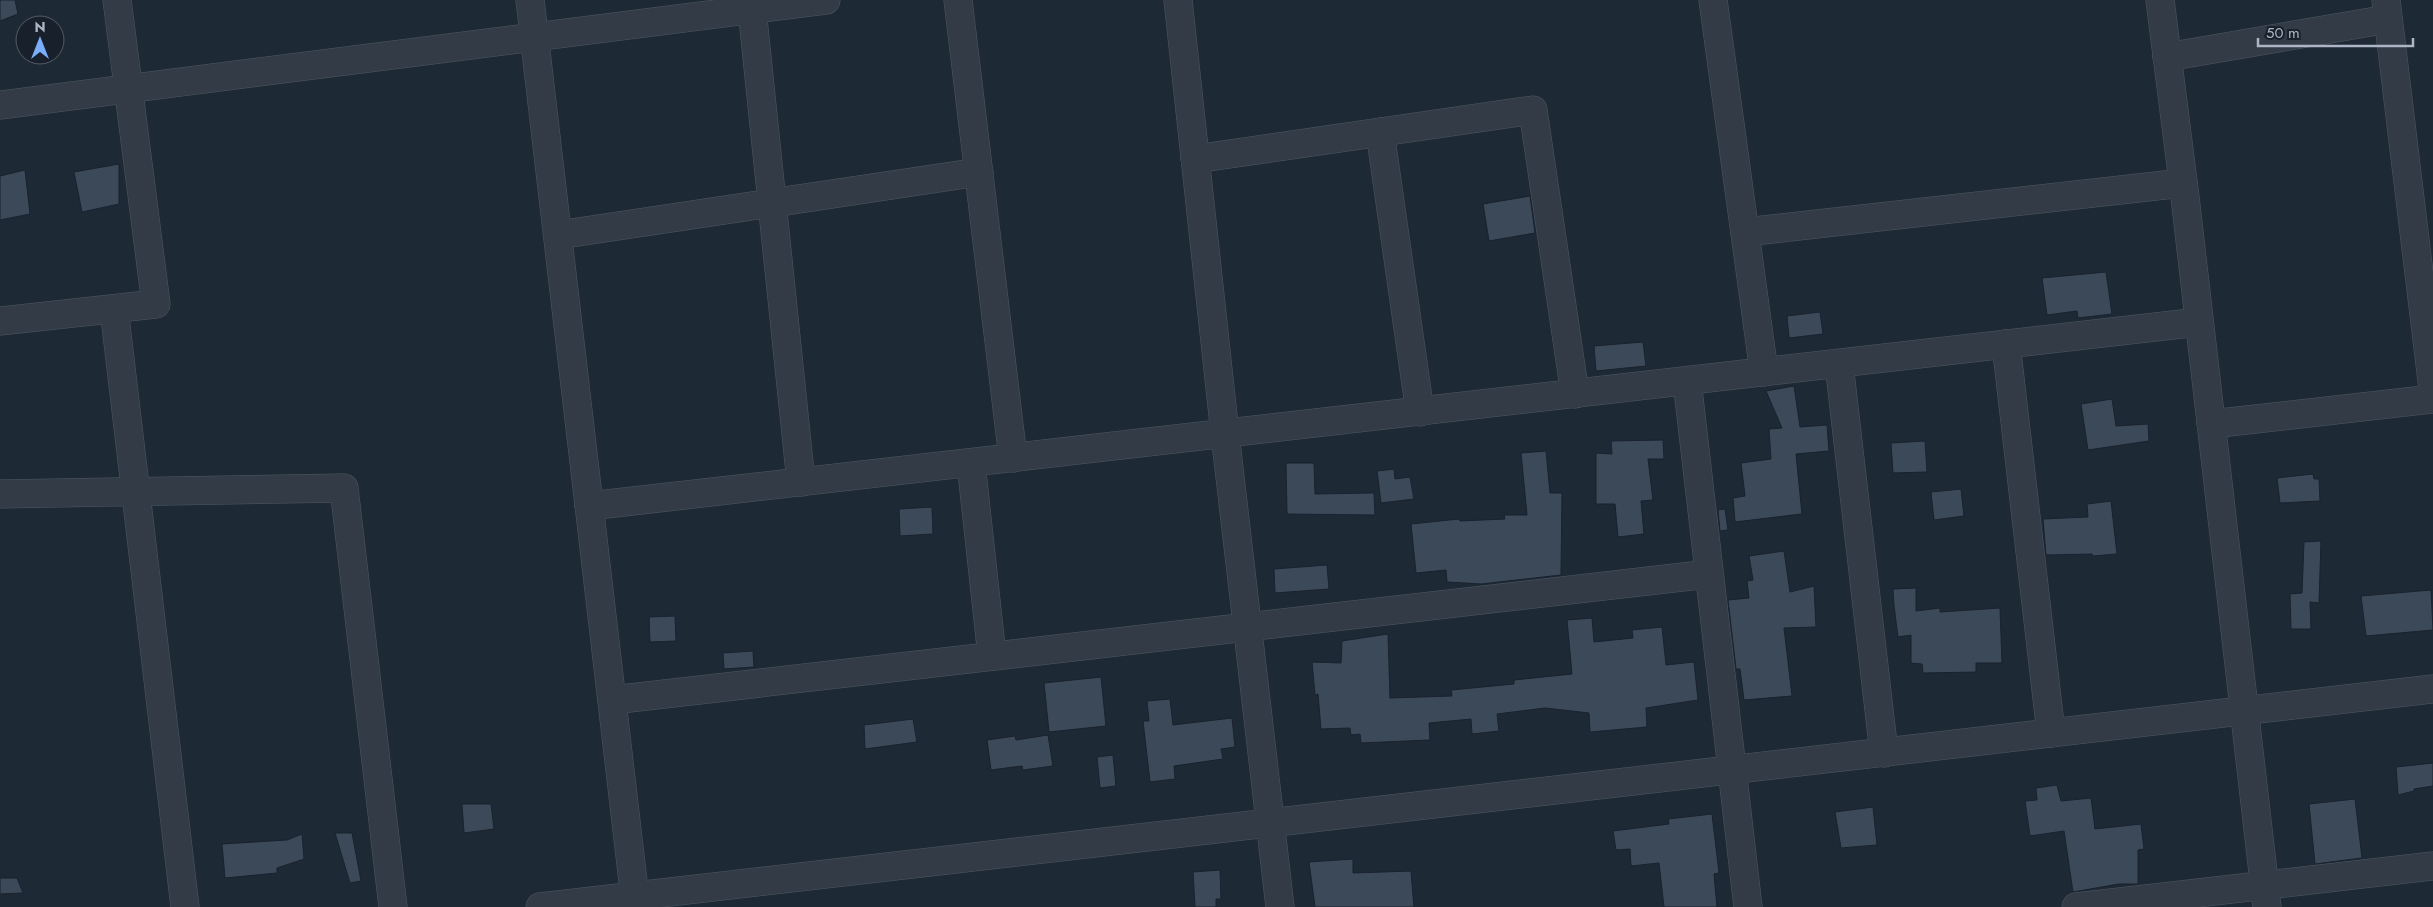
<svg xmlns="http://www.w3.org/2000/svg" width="2433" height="907" viewBox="0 0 2433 907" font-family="Jost,sans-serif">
  <rect width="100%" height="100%" fill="#1e2936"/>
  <g fill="#3c4959" stroke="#19222d">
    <path d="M0,0H15L18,14L0,21Z"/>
    <path d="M119,164V204L82,212L74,172Z"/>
    <path d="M25,170L30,214L0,220V176Z"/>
    <path d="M1530,196L1535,233L1489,241L1483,204Z"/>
    <path d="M2106,272L2112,314L2078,318L2077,311L2047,315L2042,278Z"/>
    <path d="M1820,312L1823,334L1789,338L1787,316Z"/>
    <path d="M1643,342L1646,366L1596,371L1594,346Z"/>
    <path d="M1794,386L1800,427L1827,425L1829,451L1796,454L1802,514L1735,522L1733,498L1745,496L1741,463L1771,459L1769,429L1782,428L1766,391Z"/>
    <path d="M2112,399L2116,426L2148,424L2149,441L2088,450L2081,404Z"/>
    <path d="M1663,440L1664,459H1648L1653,500L1641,501L1644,534L1618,537L1615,504H1596V453L1612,454L1611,441Z"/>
    <path d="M1925,441L1927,472L1893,473L1891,443Z"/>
    <path d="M1546,451L1550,493H1562L1561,575L1481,584L1447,582L1446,570L1416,573L1411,524L1459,519L1460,521L1505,519L1504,515H1527L1521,453Z"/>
    <path d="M1286,463H1314L1315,494L1374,493L1375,515L1287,514Z"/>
    <path d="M1394,469L1395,479L1410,477L1414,499L1381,503L1377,471Z"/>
    <path d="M2313,474L2314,479H2319L2320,501L2280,503L2277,478Z"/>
    <path d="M1961,489L1964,516L1934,520L1931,492Z"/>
    <path d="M2111,501L2117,554L2093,556L2092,554L2046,555L2043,519L2088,517L2087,504Z"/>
    <path d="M932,507L933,534L900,536L899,509Z"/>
    <path d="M1725,509L1728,530L1720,531L1718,510Z"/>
    <path d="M2321,541L2319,603L2310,602L2311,629H2291L2290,594L2302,593L2304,542Z"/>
    <path d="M1784,551L1790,592L1814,586L1816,627L1784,628L1792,696L1744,700L1740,669H1736L1728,600L1749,598L1747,581L1753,580L1749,556Z"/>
    <path d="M1327,565L1329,589L1275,593L1274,569Z"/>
    <path d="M1916,588V611L1940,608V612L2000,608L2002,663H1976V672L1923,673L1922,664L1911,663V635L1898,637L1894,606L1893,589Z"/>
    <path d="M2431,590L2433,630L2366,636L2361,596Z"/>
    <path d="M675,616L676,641L650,642L649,617Z"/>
    <path d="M1592,618L1594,642L1633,638L1632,630L1662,627L1666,665L1694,662L1698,700L1646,708L1647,727L1590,732L1589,713L1545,708L1497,714L1499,731L1472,734L1471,719L1429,723L1430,740L1361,743L1360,734L1351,735L1350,728L1321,729L1318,694L1315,695L1312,662L1341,663L1342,641L1388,634L1390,698L1452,696L1451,690L1514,684V680L1572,674L1567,620Z"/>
    <path d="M753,651L754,667L724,669L723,653Z"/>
    <path d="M1101,677L1106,726L1049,732L1044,683Z"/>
    <path d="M1170,699L1173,725L1232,718L1235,747L1221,749L1223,759L1174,766L1175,779L1150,782L1143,721H1149L1147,701Z"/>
    <path d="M913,719L917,742L865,749L864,725Z"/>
    <path d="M1048,735L1053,766L1023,770L1022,766L991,770L987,740L1015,736L1016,740Z"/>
    <path d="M1113,755L1116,786L1100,788L1097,757Z"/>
    <path d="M2433,763V786L2414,789V791L2398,795L2396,767Z"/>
    <path d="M2057,785L2061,801L2091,798L2095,829L2141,824L2144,849L2138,850V884H2119L2073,892L2064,831L2030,836L2025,801L2037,800L2036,788Z"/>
    <path d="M2355,799L2362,858L2315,864L2309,804Z"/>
    <path d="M462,804H491L494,829L464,833Z"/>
    <path d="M1873,807L1877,845L1841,848L1835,812Z"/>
    <path d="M1712,814L1719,873L1714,874L1717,907H1664L1659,863L1631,866L1630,849L1616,850L1613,831L1669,824L1668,819Z"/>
    <path d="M335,833H352L361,881L350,883Z"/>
    <path d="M302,834L304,859L277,868V873L225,878L222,844L287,840Z"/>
    <path d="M1353,859V873L1411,871L1414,907H1315L1309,862Z"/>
    <path d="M1220,870L1221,899H1216V907H1195L1193,872Z"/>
    <path d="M0,878H17L23,893L0,894Z"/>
  </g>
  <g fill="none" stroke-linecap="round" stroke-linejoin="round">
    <defs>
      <g id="minor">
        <path d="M530,0L636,907"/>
        <path d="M958,0L1013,458"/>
        <path d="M1178,0L1225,434L1280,907"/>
        <path d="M1713,0L1764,372"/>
        <path d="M2160,0L2185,197L2267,907"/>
        <path d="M2386,0L2433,389"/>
        <path d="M752,9L801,482"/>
        <path d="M2167,57L2388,19"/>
        <path d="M0,105L826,0"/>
        <path d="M1380,132L1420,412"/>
        <path d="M1195,159L1533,110L1575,394"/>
        <path d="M1745,232L2183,183"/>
        <path d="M558,235L979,172"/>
        <path d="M114,309L185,907"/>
        <path d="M0,321L156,304L117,0"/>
        <path d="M2006,344L2051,733"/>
        <path d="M1839,364L1884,753"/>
        <path d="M1687,381L1748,907"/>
        <path d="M2211,424L2433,399"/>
        <path d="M971,463L992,656"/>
        <path d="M0,494L344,488L393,907"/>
        <path d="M589,506L2199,322"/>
        <path d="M612,700L1709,574"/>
        <path d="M540,907L2433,689"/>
        <path d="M2076,907L2433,866"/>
      </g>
    </defs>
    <use href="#minor" stroke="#4f5865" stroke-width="29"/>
    <use href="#minor" stroke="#323b46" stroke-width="28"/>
  </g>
  <g transform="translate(40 40)"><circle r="24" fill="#18202b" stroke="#535c68"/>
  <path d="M0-4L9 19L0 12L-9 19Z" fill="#7aaefa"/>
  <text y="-8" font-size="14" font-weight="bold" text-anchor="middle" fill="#abb5c4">N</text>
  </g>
  <path d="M2258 38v8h155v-8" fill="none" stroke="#abb5c4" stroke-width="2.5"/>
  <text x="2266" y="38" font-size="15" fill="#abb5c4" stroke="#18202b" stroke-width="4" paint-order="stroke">50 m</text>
</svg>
